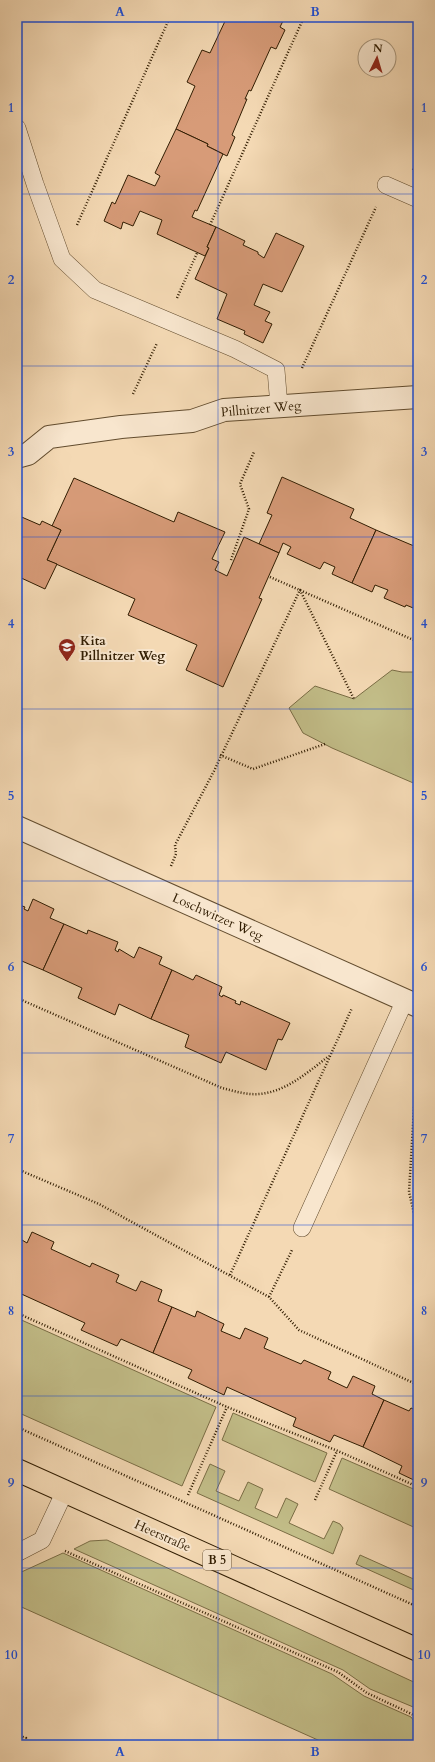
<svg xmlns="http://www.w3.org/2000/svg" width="435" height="1762" viewBox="0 0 435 1762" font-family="Cardo,serif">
  <rect width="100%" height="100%" fill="#f4d9b4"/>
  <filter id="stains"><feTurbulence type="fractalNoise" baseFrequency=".005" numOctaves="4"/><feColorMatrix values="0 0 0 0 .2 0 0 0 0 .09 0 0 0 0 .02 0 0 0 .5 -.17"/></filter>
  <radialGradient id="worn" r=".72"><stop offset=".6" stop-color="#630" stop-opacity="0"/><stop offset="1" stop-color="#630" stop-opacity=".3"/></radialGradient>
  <g fill="#c2bd88" stroke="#7a6d45">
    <path d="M392,670L402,672H418V785L332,748L303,733L289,708L315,686L354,699Z"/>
    <path d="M17,1318L216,1407L182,1486L17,1412Z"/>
    <path d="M233,1413L327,1453L315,1482L222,1440Z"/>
    <path d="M342,1458L418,1491V1529L329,1489Z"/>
    <path d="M210,1464L225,1471L216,1491L239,1501L248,1482L263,1489L255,1508L277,1518L286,1498L298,1504L289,1523L324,1539L333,1521L340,1524L343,1528L333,1554L197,1493Z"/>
    <path d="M107,1540L418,1684V1709L370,1689L343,1670L74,1549L90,1541Z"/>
    <path d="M63,1553L332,1674L364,1696L411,1717L418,1727V1745H329L17,1605V1574Z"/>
    <path d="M360,1555L418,1581V1592L356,1564Z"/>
  </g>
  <g fill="#d79b78" stroke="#311d02">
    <path d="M227,17H285L280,27L285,30L276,49L271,47L251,91L249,90L245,99H247L232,135L235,137L227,156L207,146L208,144L176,129L195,86L187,82L202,50L210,53Z"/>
    <path d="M176,129L208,144L207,146L223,154L197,211L195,210L192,217L216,227L207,247L209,248L205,256L157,234L162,220L140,211L133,226L123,222L121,229L104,221L112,202L115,204L128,175L155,186L160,176L155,173Z"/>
    <path d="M216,227L245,241L243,245L258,252V254L264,258L276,233L304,246L282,292L263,284L254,305L270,312L265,321L272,324L263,343L244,334L245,331L217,319L227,294L195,279L209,248L207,247Z"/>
    <path d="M282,477L354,509L350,518L376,530L352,583L332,574L335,567L324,562L320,569L287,554L291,547L283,543L279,553L259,544L272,515L267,513Z"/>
    <path d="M74,478L174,522L178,512L225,532L212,559L219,562L215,570L227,576L244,537L279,553L259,598L262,599L223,687L186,670L197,645L128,615L135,599L47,560L61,530L52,526Z"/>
    <path d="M17,515L40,525L42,521L61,530L47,560L57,564L45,589L17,576Z"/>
    <path d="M376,530L414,546L413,548L418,551V610L406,605L405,607L384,598L388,590L375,585L372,592L352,583Z"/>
    <path d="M33,899L54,909L50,918L64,924L43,970L17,959V904L25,907L24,909L28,911Z"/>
    <path d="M64,924L87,934L88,930L118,942L115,950L118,952L119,949L134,958L139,947L162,957L159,964L172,970L151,1019L119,1004L115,1015L78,998L82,988L43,970Z"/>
    <path d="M172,970L193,980L196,975L222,987L219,995L222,997L223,995L236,1001L235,1003L240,1005L241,1001L290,1023L282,1040L278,1039L266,1070L226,1052L221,1063L185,1047L189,1035L151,1019Z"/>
    <path d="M32,1232L54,1242L51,1249L90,1267L92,1263L119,1275L116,1282L136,1291L141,1281L162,1290L158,1301L172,1307L153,1353L121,1339L117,1346L81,1330L85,1323L17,1292V1237L27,1243Z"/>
    <path d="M172,1307L195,1317L197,1311L224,1324L221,1331L240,1339L245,1328L268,1338L264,1348L301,1364L304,1360L331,1372L328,1379L347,1388L353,1376L375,1386L372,1394L384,1400L363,1447L334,1435L330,1442L293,1426L296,1418L227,1387L224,1395L188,1378L192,1370L153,1353Z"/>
    <path d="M384,1400L409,1411L411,1408L418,1411V1482L399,1473L402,1466L363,1447Z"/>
  </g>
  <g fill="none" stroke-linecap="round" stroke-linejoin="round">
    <defs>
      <g id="service">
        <path d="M17,128L35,184L62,259L95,290L235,349L276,370L279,406"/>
        <path d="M386,185L418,199"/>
        <path d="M302,1228L405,1000"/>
        <path d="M17,1553L42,1540L65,1491"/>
      </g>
      <g id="minor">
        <path d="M17,457L28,454L49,437L121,427L192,421L224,410L418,397"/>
        <path d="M17,827L418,1006"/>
      </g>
      <path id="primary" d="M17,1470L418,1650"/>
    </defs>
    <use href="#service" stroke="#624c2e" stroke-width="18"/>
    <use href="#minor" stroke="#624c2e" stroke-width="24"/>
    <use href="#primary" stroke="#311d02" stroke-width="24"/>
    <g stroke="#311d02" stroke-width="2.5" stroke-dasharray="1 2" stroke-linecap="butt">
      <path d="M413,170L418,160"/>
      <path d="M77,225L170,17"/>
      <path d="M210,225L304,17"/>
      <path d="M177,298L197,253"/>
      <path d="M302,368L376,207"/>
      <path d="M133,394L157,343"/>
      <path d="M231,560L249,509L240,484L254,452"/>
      <path d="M270,577L418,642"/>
      <path d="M220,755L253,769L325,744"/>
      <path d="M171,866L176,854L175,845L214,771L300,590L354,699"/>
      <path d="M17,998L222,1088C234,1091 246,1095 259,1094C286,1092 308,1072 329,1056"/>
      <path d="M417,1038L416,1075L409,1192L416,1222L418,1223"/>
      <path d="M17,1169L99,1204L269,1297L299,1330L418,1385"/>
      <path d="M230,1275L352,1008"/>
      <path d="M269,1297L292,1250"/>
      <path d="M17,1313L227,1407L338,1451L418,1487"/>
      <path d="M17,1427L418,1607"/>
      <path d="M188,1495L227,1407"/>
      <path d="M315,1500L337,1451"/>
      <path d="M417,1546L418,1544"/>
      <path d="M65,1551L338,1672L367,1693L418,1717"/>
      <path d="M17,1735L26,1738L22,1745"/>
    </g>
    <use href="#service" stroke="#f8e6ce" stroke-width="17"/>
    <use href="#minor" stroke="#f8e6ce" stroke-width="22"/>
    <use href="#primary" stroke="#f4d9b4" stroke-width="22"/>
  </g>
  <path fill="none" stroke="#1d4ed8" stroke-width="1" stroke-opacity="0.55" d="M218,17V1745M17,194H418M17,366H418M17,537H418M17,709H418M17,881H418M17,1053H418M17,1225H418M17,1396H418M17,1568H418"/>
  <defs>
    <symbol id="school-pin" viewBox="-11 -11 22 30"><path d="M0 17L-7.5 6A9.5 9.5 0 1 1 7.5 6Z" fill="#8f2418" stroke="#f8e6ce"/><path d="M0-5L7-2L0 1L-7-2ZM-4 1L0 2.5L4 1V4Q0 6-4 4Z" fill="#fff"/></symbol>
  </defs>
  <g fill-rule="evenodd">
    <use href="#school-pin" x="57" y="637" width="20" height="27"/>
  </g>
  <g text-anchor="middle" stroke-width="4" stroke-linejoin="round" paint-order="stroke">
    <rect fill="#f8e6ce" stroke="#6d593f" stroke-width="1" x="203" y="1550" width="28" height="20" rx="3"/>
    <g font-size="12" font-weight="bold" fill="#311d02">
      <text x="217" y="1564">B 5</text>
    </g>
    <g font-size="13" fill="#311d02" stroke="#f8e6ce">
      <text transform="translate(261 408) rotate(-5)" y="5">Pillnitzer Weg</text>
      <text transform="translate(218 916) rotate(24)" y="5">Loschwitzer Weg</text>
      <text transform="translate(163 1535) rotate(24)" y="5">Heerstraße</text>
    </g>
    <g font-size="13" font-weight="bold" fill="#311d02" stroke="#f8e6ce" text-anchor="start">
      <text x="80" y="645">Kita<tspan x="80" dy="15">Pillnitzer Weg</tspan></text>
    </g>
  </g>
  <rect width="435" height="1762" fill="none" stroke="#f4d9b4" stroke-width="44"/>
  <g transform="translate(377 58) rotate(5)"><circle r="19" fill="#f8e6ce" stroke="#a8967c"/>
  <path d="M0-3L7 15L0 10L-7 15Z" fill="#8f2418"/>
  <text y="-6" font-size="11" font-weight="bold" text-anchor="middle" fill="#311d02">N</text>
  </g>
  <rect x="22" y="22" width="391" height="1718" fill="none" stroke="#1d4ed8" stroke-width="1.5"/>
  <g font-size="13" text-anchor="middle" font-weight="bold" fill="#1d4ed8">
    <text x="120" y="16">A</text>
    <text x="315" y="16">B</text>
    <text x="11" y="112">1</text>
    <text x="424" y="112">1</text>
    <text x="11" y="284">2</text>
    <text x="424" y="284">2</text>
    <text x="11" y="456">3</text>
    <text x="424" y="456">3</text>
    <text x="11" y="628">4</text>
    <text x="424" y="628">4</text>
    <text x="11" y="800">5</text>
    <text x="424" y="800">5</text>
    <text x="11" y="971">6</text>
    <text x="424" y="971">6</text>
    <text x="11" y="1143">7</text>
    <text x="424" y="1143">7</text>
    <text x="11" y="1315">8</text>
    <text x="424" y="1315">8</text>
    <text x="11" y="1487">9</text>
    <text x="424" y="1487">9</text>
    <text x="11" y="1659">10</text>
    <text x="424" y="1659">10</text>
    <text x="120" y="1756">A</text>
    <text x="315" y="1756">B</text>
  </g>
  <rect width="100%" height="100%" filter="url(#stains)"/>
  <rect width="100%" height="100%" fill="url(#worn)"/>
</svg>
